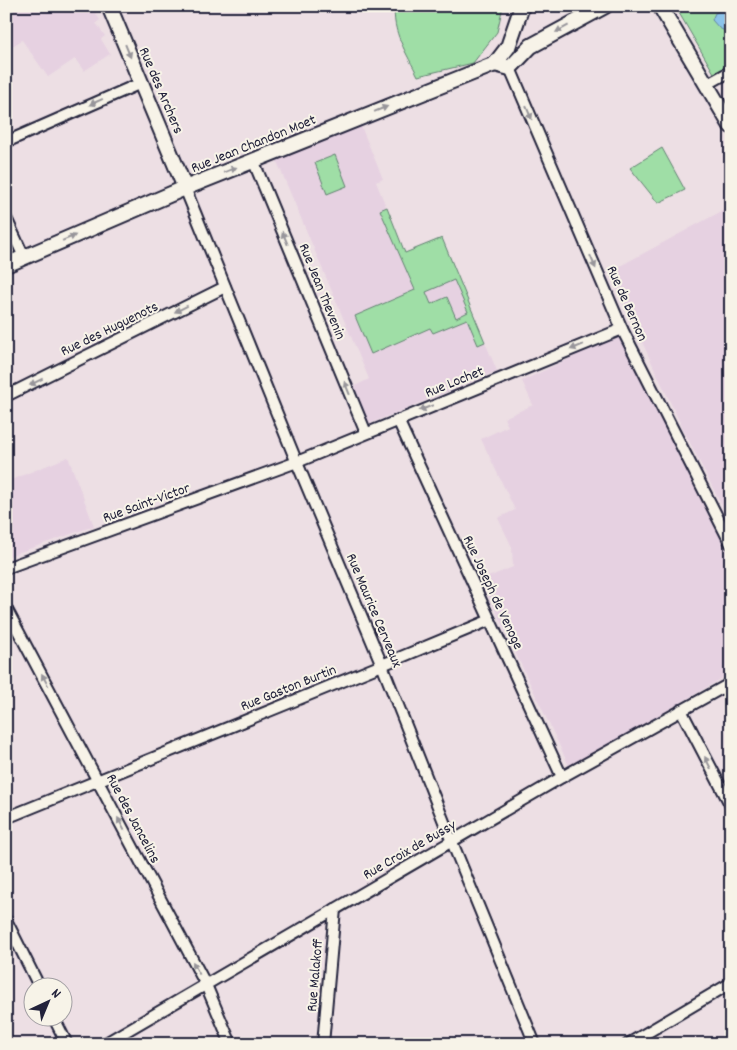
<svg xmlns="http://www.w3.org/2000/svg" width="737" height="1050" viewBox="0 0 737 1050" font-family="Dekko,sans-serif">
  <rect width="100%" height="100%" fill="#eddfe4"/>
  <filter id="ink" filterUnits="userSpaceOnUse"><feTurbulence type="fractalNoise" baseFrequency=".02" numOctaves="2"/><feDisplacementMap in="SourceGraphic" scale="10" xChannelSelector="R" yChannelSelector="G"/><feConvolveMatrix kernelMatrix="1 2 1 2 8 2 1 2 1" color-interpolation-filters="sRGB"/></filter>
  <g filter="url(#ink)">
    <g fill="#e6d1e1">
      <path d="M6,6H91L100,20L96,23L105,36L101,39L110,54L84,71L75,59L48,77L22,40L6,50Z"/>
      <path d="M360,124L383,179L376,182L405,253L442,238L497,371L371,423L367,422L353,387L369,379L276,159Z"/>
      <path d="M731,206V524L682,427L609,272Z"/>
      <path d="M623,333L731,554V673L570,768L481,580L513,567L512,547L498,518L515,510L481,439L508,426L504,418L533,405L522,381Z"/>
      <path d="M68,457L94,526L6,557V472L11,480Z"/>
    </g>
    <g fill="#9fdea6" stroke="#608070" fill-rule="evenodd">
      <path d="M395,6H503L497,32L473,63L418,76C407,54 391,31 395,6Z"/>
      <path d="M675,6H731V65L715,75Z"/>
      <path d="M662,148L685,190L658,203L630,168Z"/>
      <path d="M335,155L347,186L327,194L315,163Z"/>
      <path d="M387,207L405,253L442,238L485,342L478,345L467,319L433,333L430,328L371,354L355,316L415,290L380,210ZM454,280L468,312L456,318L447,297L431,304L426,292Z"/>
    </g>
    <path fill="#8cc3ea" stroke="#6283a4" d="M722,10L731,15V34L719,28L712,20L715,13Z"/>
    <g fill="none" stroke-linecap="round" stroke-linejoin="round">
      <defs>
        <g id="street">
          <path d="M510,68L622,329L731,544"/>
          <path d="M706,85L731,71"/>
          <path d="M6,142L141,83"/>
          <path d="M253,160L366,433"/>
          <path d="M185,188L295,458L382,665L452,842L535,1044"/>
          <path d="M6,218L24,257"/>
          <path d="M6,396L225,287"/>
          <path d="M398,420L562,777"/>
          <path d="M6,568L297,462L622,329"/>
          <path d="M6,608L206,985L231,1044"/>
          <path d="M681,710L731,806"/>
          <path d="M6,818L382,665L490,620"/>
          <path d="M6,920L40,988"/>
          <path d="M54,1018L67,1044"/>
          <path d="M104,1044L562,777L731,683"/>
          <path d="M323,1044L335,909"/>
          <path d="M628,1044L731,983"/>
        </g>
        <g id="secondary">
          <path d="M109,6L185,188"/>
          <path d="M660,6L731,126"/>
          <path d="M495,64L510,68L531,46L605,6"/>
          <path d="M495,64L508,47L522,6"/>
          <path d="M6,265L185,188L495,64"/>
        </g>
      </defs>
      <use href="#street" stroke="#22223b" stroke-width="14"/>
      <use href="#secondary" stroke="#22223b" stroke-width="18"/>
      <use href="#street" stroke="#f7f3e8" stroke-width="10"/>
      <use href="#secondary" stroke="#f7f3e8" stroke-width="14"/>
    </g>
    <defs><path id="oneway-solid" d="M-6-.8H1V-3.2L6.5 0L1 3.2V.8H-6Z" transform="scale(1.25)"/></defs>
    <g fill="#97959a">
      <use href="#oneway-solid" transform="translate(562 29) rotate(152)"/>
      <use href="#oneway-solid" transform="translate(128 51) rotate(68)"/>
      <use href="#oneway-solid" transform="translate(96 102) rotate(156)"/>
      <use href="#oneway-solid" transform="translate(381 109) rotate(-22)"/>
      <use href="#oneway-solid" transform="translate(529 113) rotate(67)"/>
      <use href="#oneway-solid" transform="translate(230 170) rotate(-22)"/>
      <use href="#oneway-solid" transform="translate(69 238) rotate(-23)"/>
      <use href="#oneway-solid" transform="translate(285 238) rotate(-112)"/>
      <use href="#oneway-solid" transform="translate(593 262) rotate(67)"/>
      <use href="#oneway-solid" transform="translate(181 309) rotate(154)"/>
      <use href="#oneway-solid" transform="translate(577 347) rotate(158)"/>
      <use href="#oneway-solid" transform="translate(36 382) rotate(154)"/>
      <use href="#oneway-solid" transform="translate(347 388) rotate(-112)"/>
      <use href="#oneway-solid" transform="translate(426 408) rotate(158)"/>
      <use href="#oneway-solid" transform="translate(45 680) rotate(-118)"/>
      <use href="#oneway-solid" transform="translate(708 763) rotate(-117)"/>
      <use href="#oneway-solid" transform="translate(121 824) rotate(-118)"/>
      <use href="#oneway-solid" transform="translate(196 968) rotate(-118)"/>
    </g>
  </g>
  <g text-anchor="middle" stroke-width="4" stroke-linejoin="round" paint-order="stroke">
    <g font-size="15" fill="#22223b" stroke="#f7f3e8">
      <text transform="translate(162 90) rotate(67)" y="5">Rue des Archers</text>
      <text transform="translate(253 143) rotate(-22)" y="5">Rue Jean Chandon Moet</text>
      <text transform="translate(323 291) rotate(68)" y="5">Rue Jean Thevenin</text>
      <text transform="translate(628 303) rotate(66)" y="5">Rue de Bernon</text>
      <text transform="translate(109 328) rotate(-26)" y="5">Rue des Huguenots</text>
      <text transform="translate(454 381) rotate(-22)" y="5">Rue Lochet</text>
      <text transform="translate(146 502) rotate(-20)" y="5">Rue Saint-Victor</text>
      <text transform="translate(494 592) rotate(65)" y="5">Rue Joseph de Venoge</text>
      <text transform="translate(375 610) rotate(67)" y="5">Rue Maurice Cerveaux</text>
      <text transform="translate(288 687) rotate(-22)" y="5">Rue Gaston Burtin</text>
      <text transform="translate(134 818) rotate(62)" y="5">Rue des Jancelins</text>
      <text transform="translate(409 849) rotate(-30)" y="5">Rue Croix de Bussy</text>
      <text transform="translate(314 975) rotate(-85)" y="5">Rue Malakoff</text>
    </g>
  </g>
  <rect width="737" height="1050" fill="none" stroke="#f7f3e8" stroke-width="25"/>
  <rect x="12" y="12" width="712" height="1025" fill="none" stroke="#22223b" stroke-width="2" filter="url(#ink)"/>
  <g transform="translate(48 1002) rotate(44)"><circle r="24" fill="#f7f3e8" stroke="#a29fa3"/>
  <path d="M0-4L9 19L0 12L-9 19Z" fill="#22223b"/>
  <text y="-8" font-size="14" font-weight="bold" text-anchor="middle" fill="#22223b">N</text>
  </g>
</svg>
